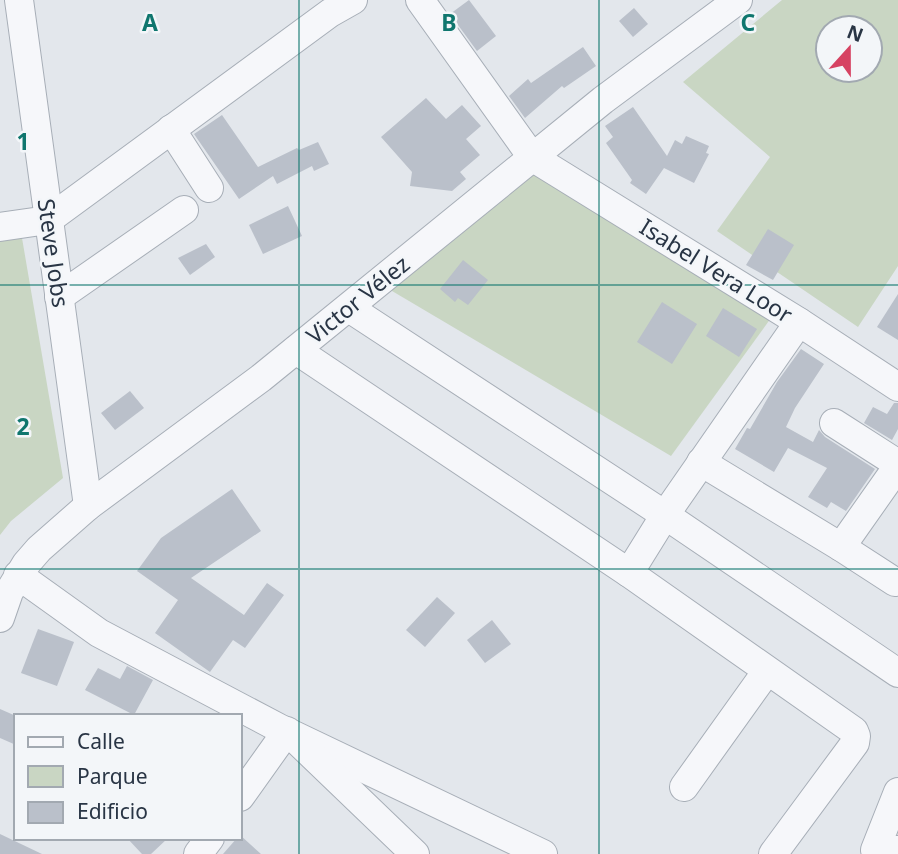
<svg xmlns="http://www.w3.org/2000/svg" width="898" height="854" viewBox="0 0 898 854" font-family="'Noto Sans',sans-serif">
  <rect width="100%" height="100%" fill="#e3e7ec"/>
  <g fill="#c9d6c3" fill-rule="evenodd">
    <path d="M782,0H898V266L858,327L717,231L770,157L683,82ZM828,28H870V70H828Z"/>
    <path d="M535,173L771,318L671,456L387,288Z"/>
    <path d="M22,238L63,478L11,521L0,535V241Z"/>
  </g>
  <g fill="#bac0ca">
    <path d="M469,0L496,36L477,51L450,14Z"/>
    <path d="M634,8L648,24L633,37L619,21Z"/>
    <path d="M583,47L596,66L564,88L562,86L525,118L509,96L528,79L531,83Z"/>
    <path d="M426,98L446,119L462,105L481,126L466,139L480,155L460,172L466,179L452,191L410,186L412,172L381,137Z"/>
    <path d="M633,107L667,156L675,140L682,144L686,136L709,146L706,153L709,154L694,183L664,168L646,194L630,183L632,180L606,143L613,137L605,126Z"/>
    <path d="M222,115L258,167L297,148L299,150L318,142L329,164L314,171L312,166L277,184L273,176L239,199L194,134Z"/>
    <path d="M288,206L302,236L263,254L249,225Z"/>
    <path d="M768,229L794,245L773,280L746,265Z"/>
    <path d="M206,244L215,257L190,275L178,258Z"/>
    <path d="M463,260L488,280L468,305L458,298L455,302L440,289Z"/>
    <path d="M898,294V340L877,327Z"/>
    <path d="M662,302L697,324L672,364L637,342Z"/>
    <path d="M723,308L757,329L739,357L706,336Z"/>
    <path d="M801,349L824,364L795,408L786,427L813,442L819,430L825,437L875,469L846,511L831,502L827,508L808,497L827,468L788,448L774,472L735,449L747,428L750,429L777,382Z"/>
    <path d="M130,391L144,408L115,430L101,413Z"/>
    <path d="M894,403H898V429L892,440L864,423L873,407L887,414Z"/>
    <path d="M232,489L261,531L191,578L244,615L267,583L284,595L245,648L233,640L210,672L155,633L178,600L137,571L161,538Z"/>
    <path d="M437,597L455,613L425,647L406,630Z"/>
    <path d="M492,620L511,644L485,663L467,640Z"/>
    <path d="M38,629L74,642L57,686L21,673Z"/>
    <path d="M127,666L153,680L134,715L85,690L98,668L120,679Z"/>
    <path d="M0,709L16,716V745L0,738Z"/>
    <path d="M0,834L42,854H0Z"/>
    <path d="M240,835L261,854H223L237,838H240Z"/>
    <path d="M127,838H168L151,854H142Z"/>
  </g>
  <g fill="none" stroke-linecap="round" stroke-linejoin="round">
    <defs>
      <g id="minor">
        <path d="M19,0L88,506"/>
        <path d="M420,0L532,157L799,322L898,387"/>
        <path d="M171,129L209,188"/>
        <path d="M0,227L48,220L330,13L353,0"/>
        <path d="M59,297L184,210"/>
        <path d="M349,308L665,515L898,673"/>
        <path d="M296,350L629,573L854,731L856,736L855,743L773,854"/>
        <path d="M834,423L898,464"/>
        <path d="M701,462L841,547L895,582"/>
        <path d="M841,547L898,466"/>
        <path d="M629,573L665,515L799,322"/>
        <path d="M18,575L99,633L279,728L543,854"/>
        <path d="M0,618L9,592L26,564L39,549L88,506L261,378L603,100L738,0"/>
        <path d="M684,787L767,671"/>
        <path d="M898,792L875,850H898"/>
        <path d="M240,797L287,731L415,854"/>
        <path d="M198,854L210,838"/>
      </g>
    </defs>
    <use href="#minor" stroke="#a7aeb7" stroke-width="30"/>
    <use href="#minor" stroke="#f6f7fa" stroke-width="28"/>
  </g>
  <path fill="none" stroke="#0f766e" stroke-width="2" stroke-opacity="0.55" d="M299,0V854M599,0V854M0,285H898M0,569H898"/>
  <g text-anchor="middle" stroke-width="5" stroke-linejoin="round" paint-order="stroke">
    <g font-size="23" fill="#293545" stroke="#f3f6f9">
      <text transform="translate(53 253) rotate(82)" y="8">Steve Jobs</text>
      <text transform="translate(716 271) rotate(32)" y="8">Isabel Vera Loor</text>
      <text transform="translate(358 300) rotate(-39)" y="8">Victor Vélez</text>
    </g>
  </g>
  <g font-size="23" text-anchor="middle" font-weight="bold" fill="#0f766e" stroke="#f3f6f9" stroke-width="5" stroke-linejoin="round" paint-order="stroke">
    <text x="150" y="31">A</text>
    <text x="449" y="31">B</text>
    <text x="748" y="31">C</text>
    <text x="23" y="150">1</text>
    <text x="23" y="435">2</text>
  </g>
  <rect x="14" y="714" width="228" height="126" fill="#f3f6f9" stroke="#a2a9b1" stroke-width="2"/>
  <rect x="28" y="737" width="35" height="10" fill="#f6f7fa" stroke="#a2a9b1" stroke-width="2"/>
  <text x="77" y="749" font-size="21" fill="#293545">Calle</text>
  <rect x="28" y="766" width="35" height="21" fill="#c9d6c3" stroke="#a2a9b1" stroke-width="2"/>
  <text x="77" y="784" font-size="21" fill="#293545">Parque</text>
  <rect x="28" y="802" width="35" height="21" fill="#bac0ca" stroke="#a2a9b1" stroke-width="2"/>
  <text x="77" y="819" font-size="21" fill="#293545">Edificio</text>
  <g transform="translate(849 49) rotate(21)"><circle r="33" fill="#f3f6f9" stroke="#a2a9b1" stroke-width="2"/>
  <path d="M0-5L12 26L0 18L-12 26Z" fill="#d64262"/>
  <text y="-10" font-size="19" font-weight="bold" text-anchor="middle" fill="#293545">N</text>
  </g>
</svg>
